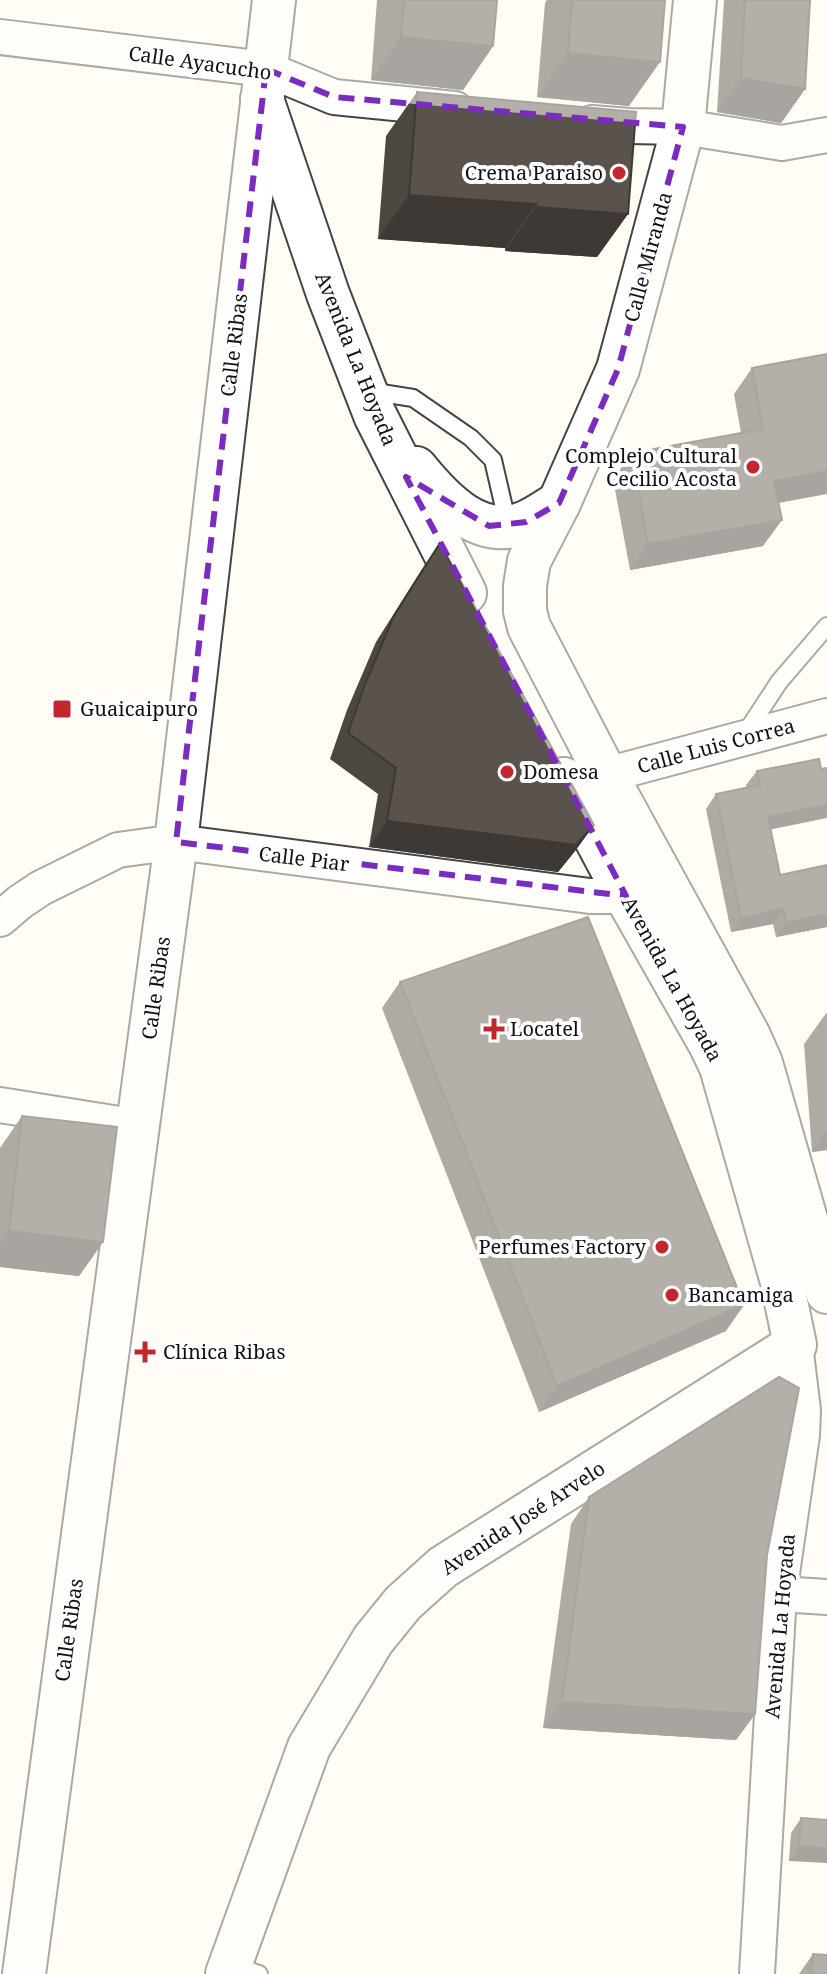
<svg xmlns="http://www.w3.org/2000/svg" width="827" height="1974" viewBox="0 0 827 1974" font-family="'Noto Serif',serif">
  <rect width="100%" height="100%" fill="#fffdf5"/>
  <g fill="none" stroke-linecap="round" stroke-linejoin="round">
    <defs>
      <g id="service">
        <path d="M369,391L413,398L471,438L493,460L508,525"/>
        <path d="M745,734L779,682L827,626"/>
        <path d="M232,1965L259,1974"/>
      </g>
      <g id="minor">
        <path d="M0,37L266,69L334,97L455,109"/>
        <path d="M592,123L629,126L683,127L782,143L827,135"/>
        <path d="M606,775L827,716"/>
        <path d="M0,919L20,902L41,888L118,850L176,842L590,896H626"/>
        <path d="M0,1105L138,1127"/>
        <path d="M779,1594L827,1597"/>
        <path d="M757,1974L779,1594L802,1435L803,1410L795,1345"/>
      </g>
      <g id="tertiary">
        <path d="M695,0L683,127L618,369L559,503L529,561L525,586V611L529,627L606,775L749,1036L761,1063L827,1292"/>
        <path d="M262,99L328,294L375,415L465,593"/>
        <path d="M416,468C442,500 480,542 526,522C538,517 548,509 559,503"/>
        <path d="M24,1974L176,842L274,0"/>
        <path d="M227,1974L309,1747L373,1640L403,1603L443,1567L795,1345L782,1282L721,1067L710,1044L626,896L564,779"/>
      </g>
    </defs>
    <use href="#service" stroke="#444" stroke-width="20"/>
    <use href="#minor" stroke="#444" stroke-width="38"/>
    <use href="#tertiary" stroke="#444" stroke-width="46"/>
    <use href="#service" stroke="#fff" stroke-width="16"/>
    <use href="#minor" stroke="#fff" stroke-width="34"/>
    <use href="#tertiary" stroke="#fff" stroke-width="42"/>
  </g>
  <g fill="#4d4742">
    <path d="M377,0H497L493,46L463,90L371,80Z"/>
    <path d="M547,0H665L629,106L537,97L545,3Z"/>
    <path d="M724,0H810L805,89L781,123L717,112Z"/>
    <path d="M417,92L628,214L597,257L505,251V248L378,239L386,136Z"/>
    <path d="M752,368L779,503L763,546L630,570L613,479L632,453L741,433L734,394Z"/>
    <path d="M440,543L594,825L575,851L558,872L369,847L378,794L330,759L347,710L376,642L422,569Z"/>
    <path d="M757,771L780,875L827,865V927L776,937L773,924L731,932L706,809L716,794L747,788L746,785Z"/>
    <path d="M400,982L726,1331L539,1412L382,1008Z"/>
    <path d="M827,1012V1150L812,1152L804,1044Z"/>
    <path d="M22,1116L103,1242L79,1276L0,1267V1148Z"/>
    <path d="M589,1497L767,1555L755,1714L736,1740L543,1728L571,1524Z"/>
    <path d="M801,1818L827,1820L789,1861L791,1833Z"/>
    <path d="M813,1954L827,1974H799Z"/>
  </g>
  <g fill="#3f3936">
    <path d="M401,37L493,46L463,90L371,80Z"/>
    <path d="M568,53L660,62L629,106L537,97Z"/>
    <path d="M741,78L805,89L781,123L717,112Z"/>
    <path d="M409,195L536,204L505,248L378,239Z"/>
    <path d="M536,207L628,214L597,257L505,251Z"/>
    <path d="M827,471V494L756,507L774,481Z"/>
    <path d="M782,520L763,546L630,570L648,544Z"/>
    <path d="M827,805V818L758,832L768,817Z"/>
    <path d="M387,821L594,825L575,851L558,872L369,847Z"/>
    <path d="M783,909L773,924L731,932L741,918Z"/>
    <path d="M827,914V927L776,937L786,923Z"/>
    <path d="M827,1130V1150L812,1152Z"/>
    <path d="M9,1231L103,1242L79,1276L0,1267V1244Z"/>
    <path d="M744,1305L726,1331L539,1412L557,1386Z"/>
    <path d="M562,1702L755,1714L736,1740L543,1728Z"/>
    <path d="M799,1846L827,1848V1863L789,1861Z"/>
  </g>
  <g fill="#5a524d" stroke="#3f3936" stroke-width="2">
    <path d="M404,0H497L493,46L401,37Z"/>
    <path d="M572,0H665L660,62L568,53Z"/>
    <path d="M745,0H810L805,89L741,78Z"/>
    <path d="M417,92L636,112L628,214L536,207V204L409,195Z"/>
    <path d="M827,354V471L774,481L782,520L648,544L632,453L763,429L752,368Z"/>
    <path d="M440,543L594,825L576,845L387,821L396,768L348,733L365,684L394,616Z"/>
    <path d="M819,759L821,769L827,768V805L768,817L780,875L827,865V914L786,923L783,909L741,918L716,794L760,785L757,771Z"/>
    <path d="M588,917L744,1305L557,1386L400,982Z"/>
    <path d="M22,1116L117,1127L103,1242L9,1231Z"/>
    <path d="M779,1377L799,1388L767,1555L755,1714L562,1702L589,1497Z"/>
    <path d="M801,1818L827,1820V1848L799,1846Z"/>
    <path d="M813,1954L827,1955V1974H811Z"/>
  </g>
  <path d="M0 0H827V1974H0ZM266,69L334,97L683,127L618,369L559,503L526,522L489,526L406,477L626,896L176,842Z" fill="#fffdf5" fill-opacity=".55" fill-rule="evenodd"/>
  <path fill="none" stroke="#7b2cbf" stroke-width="6" stroke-dasharray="16 10" stroke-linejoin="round" d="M266,69L334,97L683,127L618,369L559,503L526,522L489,526L406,477L626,896L176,842Z"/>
  <g fill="#c4262e" stroke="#fff" stroke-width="3">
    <circle cx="619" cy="173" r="8"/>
    <circle cx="753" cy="467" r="8"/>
    <rect x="52" y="699" width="20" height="20" rx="4"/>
    <circle cx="507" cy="772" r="8"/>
    <path d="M490 1017h8v8h8v8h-8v8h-8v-8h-8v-8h8z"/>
    <circle cx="662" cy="1247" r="8"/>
    <circle cx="672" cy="1295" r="8"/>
    <path d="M141 1340h8v8h8v8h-8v8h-8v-8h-8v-8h8z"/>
  </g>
  <g text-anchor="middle" stroke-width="8" stroke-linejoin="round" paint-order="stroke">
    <g font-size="20" fill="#111" stroke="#fff">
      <text transform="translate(200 63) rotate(8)" y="7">Calle Ayacucho</text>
      <text transform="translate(648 257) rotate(-75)" y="7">Calle Miranda</text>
      <text transform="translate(234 345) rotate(-83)" y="7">Calle Ribas</text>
      <text transform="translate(356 359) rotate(68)" y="7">Avenida La Hoyada</text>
      <text transform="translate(716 746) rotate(-15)" y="7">Calle Luis Correa</text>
      <text transform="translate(304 859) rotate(7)" y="7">Calle Piar</text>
      <text transform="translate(672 979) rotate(61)" y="7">Avenida La Hoyada</text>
      <text transform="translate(156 988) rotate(-82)" y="7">Calle Ribas</text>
      <text transform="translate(523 1518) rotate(-33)" y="7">Avenida José Arvelo</text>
      <text transform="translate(780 1626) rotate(-85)" y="7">Avenida La Hoyada</text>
      <text transform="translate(69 1630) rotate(-82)" y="7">Calle Ribas</text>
    </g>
    <g font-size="20" fill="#111" stroke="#fff" text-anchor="start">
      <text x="603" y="180" text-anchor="end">Crema Paraiso</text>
      <text x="737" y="463" text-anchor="end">Complejo Cultural<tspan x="737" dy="23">Cecilio Acosta</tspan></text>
      <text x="80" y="716">Guaicaipuro</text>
      <text x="523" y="779">Domesa</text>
      <text x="510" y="1036">Locatel</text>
      <text x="646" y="1254" text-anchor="end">Perfumes Factory</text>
      <text x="688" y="1302">Bancamiga</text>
      <text x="163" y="1359">Clínica Ribas</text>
    </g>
  </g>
</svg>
